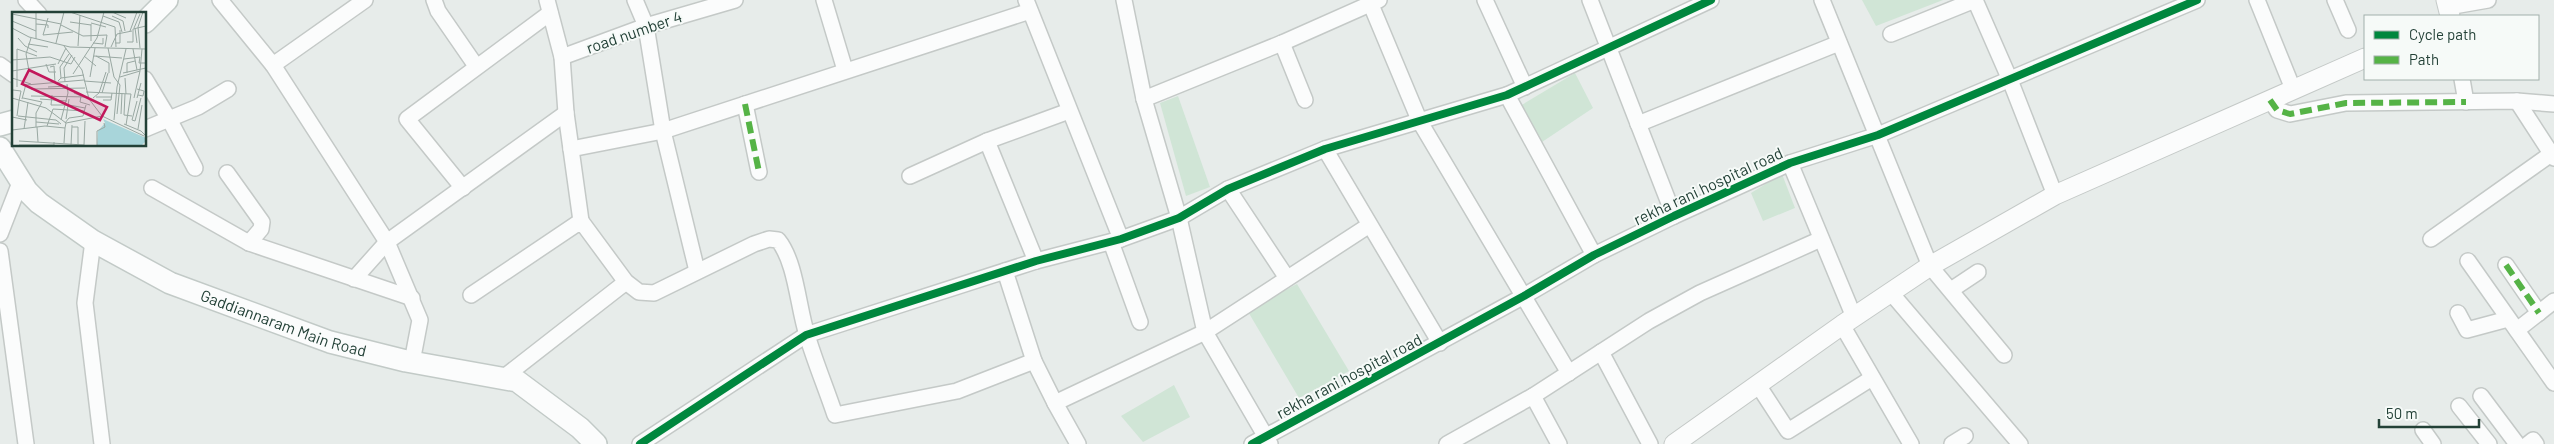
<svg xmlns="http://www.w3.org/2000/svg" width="2554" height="444" viewBox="0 0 2554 444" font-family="Barlow,sans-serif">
  <rect width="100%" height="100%" fill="#e7ecea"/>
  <g fill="#d0e5d6">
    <path d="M1862,0H1943L1876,26Z"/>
    <path d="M1575,73L1593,108L1542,142L1520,106Z"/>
    <path d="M1178,96L1210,187L1186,196L1160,103Z"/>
    <path d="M1782,174L1795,208L1763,221L1751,193Z"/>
    <path d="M1297,284L1349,371L1299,398L1247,310Z"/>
    <path d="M1174,385L1190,417L1143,442L1121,416Z"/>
  </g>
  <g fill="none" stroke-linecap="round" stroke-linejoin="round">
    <defs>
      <g id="minor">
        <path d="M26,0L39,14"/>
        <path d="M220,0L273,65L387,242L420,320L412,362"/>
        <path d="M434,0L438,11L476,66"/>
        <path d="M547,0L562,57L566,113L581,221"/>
        <path d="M635,0L646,26L663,131L697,271"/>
        <path d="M824,0L845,70"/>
        <path d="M1026,0L1121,239"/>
        <path d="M1124,0L1144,99L1179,218L1205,332L1270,444"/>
        <path d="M1369,0L1420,122L1569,373"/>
        <path d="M1485,0L1525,87"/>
        <path d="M1590,0L1674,216"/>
        <path d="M1822,0L1930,266L2004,355"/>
        <path d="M1975,0L2010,80L2055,195"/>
        <path d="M2257,0L2293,89"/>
        <path d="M2335,0L2348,30"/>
        <path d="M2448,7L2488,0"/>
        <path d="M1891,34L1975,0"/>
        <path d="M1282,43L1305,100"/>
        <path d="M562,57L646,26L735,0"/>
        <path d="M0,65L14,75"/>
        <path d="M273,65L365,0"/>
        <path d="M145,79L169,119L198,107L228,89"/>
        <path d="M2462,79L2466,102"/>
        <path d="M1507,95L1594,255"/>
        <path d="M1144,99L1282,43L1379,0"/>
        <path d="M2270,100L2277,110L2290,114L2346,103L2517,101L2554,104"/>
        <path d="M2517,101L2554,158"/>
        <path d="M745,104L759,172"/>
        <path d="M1638,124L1839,43"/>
        <path d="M145,129L169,119L195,168"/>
        <path d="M987,141L1036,261"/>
        <path d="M571,149L663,131L1030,11"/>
        <path d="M1325,149L1440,343"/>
        <path d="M1790,163L1854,317"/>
        <path d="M227,173L262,222L261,229L249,243"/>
        <path d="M910,176L987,141L1069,111"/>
        <path d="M152,188L249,243L412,298"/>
        <path d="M463,188L407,119L550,13"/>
        <path d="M1228,189L1287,278"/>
        <path d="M0,234L21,180"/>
        <path d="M2431,239L2551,154"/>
        <path d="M93,241L85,303L102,444"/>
        <path d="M1111,242L1140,322"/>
        <path d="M0,251L26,444"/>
        <path d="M2468,261L2554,383"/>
        <path d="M2506,265L2539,313"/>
        <path d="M1005,271L1034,361"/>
        <path d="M354,279L387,242L566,113"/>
        <path d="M1951,290L1978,272"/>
        <path d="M1892,294L2020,444"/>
        <path d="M471,295L581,221L626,282L639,292L654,293L754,244L769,239L778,240C796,262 798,307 807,335C815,362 826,388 835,415L957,391L1034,361L1055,403"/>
        <path d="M2458,313L2467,330L2508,319"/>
        <path d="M1842,325L1911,444"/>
        <path d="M2517,330L2554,301"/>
        <path d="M1601,352L1650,444"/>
        <path d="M503,378L626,282"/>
        <path d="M1758,385L1788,431L1872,378"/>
        <path d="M1533,396L1559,444"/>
        <path d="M2481,396L2517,444"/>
        <path d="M2459,406L2489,444"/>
        <path d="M2423,430L2433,444"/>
        <path d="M640,444L806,335L1036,261L1121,239L1179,218L1228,189L1325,149L1507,95L1711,0"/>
        <path d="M1078,444L1055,403L1205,332L1368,226"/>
        <path d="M1252,444L1524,296L1594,255L1674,216L1790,163L1878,135L2197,0"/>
        <path d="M1447,444L1533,396L1649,321L1700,293L1821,239"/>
        <path d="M1952,444L1965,436"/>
        <path d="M2528,444L2533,440L2536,444"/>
      </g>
      <g id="tertiary">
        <path d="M2446,0L2450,16"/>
        <path d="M1674,444L1842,325L1930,266L2055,195L2365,58"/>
      </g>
      <g id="secondary">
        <path d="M145,22L167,0"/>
        <path d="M0,125L14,121"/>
        <path id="s1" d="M0,148L27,191L39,203L93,241L170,283L330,342L406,361L517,381L580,428L596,444"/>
      </g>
    </defs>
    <use href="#minor" stroke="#c4c9c7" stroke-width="18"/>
    <use href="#tertiary" stroke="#c4c9c7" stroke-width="21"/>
    <use href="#secondary" stroke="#c2cac7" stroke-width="24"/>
    <use href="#minor" stroke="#fbfcfc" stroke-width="15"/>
    <use href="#tertiary" stroke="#fbfcfc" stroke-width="19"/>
    <use href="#secondary" stroke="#fbfcfc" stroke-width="21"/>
    <g stroke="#55b346" stroke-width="6" stroke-dasharray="12 6" stroke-linecap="butt">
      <path d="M2270,100L2277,110L2290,114L2346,103L2466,102"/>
      <path d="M745,104L759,172"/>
      <path d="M2506,265L2539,313"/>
    </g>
    <defs>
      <g id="cycleway">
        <path d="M640,444L806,335L1036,261L1121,239L1179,218L1228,189L1325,149L1507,95L1711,0"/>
        <path d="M1252,444L1524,296L1594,255L1674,216L1790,163L1878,135L2197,0"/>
      </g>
    </defs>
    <use href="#cycleway" stroke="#f6faf8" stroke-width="11"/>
    <use href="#cycleway" stroke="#00873e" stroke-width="8"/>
  </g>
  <g text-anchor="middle" stroke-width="4" stroke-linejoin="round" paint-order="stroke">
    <g font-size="16" fill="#234137" stroke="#f6faf8">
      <text transform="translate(634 32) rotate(-19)" y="6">road number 4</text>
      <text transform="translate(1708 186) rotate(-25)" y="6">rekha rani hospital road</text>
      <text dy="6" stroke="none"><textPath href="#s1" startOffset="342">Gaddiannaram Main Road</textPath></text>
      <text transform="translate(1349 376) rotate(-28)" y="6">rekha rani hospital road</text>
    </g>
  </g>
  <g transform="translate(12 12)">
    <rect width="134" height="134" fill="#e7ecea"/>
    <path d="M91,107L134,126V129L130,133H85L86,119L93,111Z" fill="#a8d5da"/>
    <path fill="none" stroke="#99a8a2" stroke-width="1" d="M24,0V27M58,0L103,15L104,35M100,0L114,6M0,2L49,12M91,4L107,10L110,20M100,4L111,9L113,19M36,6L31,23L61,20M0,9L24,19M58,10L79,13M79,11L94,15M24,12L36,13V16M49,13L71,24L95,23L93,35M0,16L17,25L58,35L134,37M122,16L128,2M123,16L125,31M118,19L125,0M6,26L13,34L25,40M19,26L14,42L17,59L23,60M79,29V12M115,30H121V17L134,14M44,31L52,0M81,31L91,32V26M103,31H108V18M16,32L36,35M52,34L70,58L77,87L90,104M66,34L68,3M79,35L85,26L92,0M99,35L105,22L120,19M96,36L102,65L108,73L105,102M128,36L126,15L131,0M121,37L125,58M72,44L84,54M82,44L110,46M84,44L97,51V61M112,47L128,45L127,51H134M0,48L38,45L59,52L63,45M34,52L37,60H44M46,52L54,36M38,55L42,54L43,71M0,59L44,52M111,61L134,56M115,61V51L123,49M61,62L78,36M78,65L83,36M108,65L128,59L130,37M0,66L19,72M49,66L48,55L57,42M113,66L114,82M46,69L49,66L72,63M72,69L99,71M53,70L52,56L60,43M14,73L72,68M5,75V37L25,44M36,75L56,74M19,77L73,76M125,77L132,79L131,84L126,83M1,78L9,79L7,89M74,80L119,82L114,113M62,81L69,84L68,90L78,93M90,81L96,61M113,82L112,103L120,104M40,83L39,93H54M19,84L76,85M84,85H100M0,86L34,96L54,111M11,86L30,90L24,101V115M81,86L87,81L94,60M122,86L128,59M125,86L129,71M10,87L14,72M28,87L55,89M91,88H99L100,81M57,93L73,96M109,102L110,81M5,104L7,89M6,104L44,108L49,112M0,105L15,108M54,107L57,87M49,108L56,81L55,72M102,108L105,75L114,37M123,109L120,108L125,89M123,109L129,86M24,110L47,112M53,111L57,106L71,104L74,93M54,111L90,104L132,124M112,112L129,119L134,124M35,114L41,97L72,99M25,115L26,130M60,115H66V133M12,117L16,90M126,117L130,93M0,118L33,114L53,116L54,111M7,129L72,133M52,131L53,116M7,133H42V130M59,133L60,113M72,133L73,109M85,133V119L93,115L92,111"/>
    <path fill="#c2185b" fill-opacity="0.15" stroke="#c2185b" stroke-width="2.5" d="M17,58L95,95L88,108L10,72Z"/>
    <rect width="134" height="134" fill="none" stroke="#234137" stroke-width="2.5"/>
  </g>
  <rect x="2364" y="15" width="175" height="65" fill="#f6faf8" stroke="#a2b0ab"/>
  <rect x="2374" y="31" width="25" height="8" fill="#00873e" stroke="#a2b0ab"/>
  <text x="2409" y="40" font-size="15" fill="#234137">Cycle path</text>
  <rect x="2374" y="56" width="25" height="8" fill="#55b346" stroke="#a2b0ab"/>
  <text x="2409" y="65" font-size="15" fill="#234137">Path</text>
  <path d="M2379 419v8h100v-8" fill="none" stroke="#234137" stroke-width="2.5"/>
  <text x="2386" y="419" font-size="15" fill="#234137" stroke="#f6faf8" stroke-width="4" paint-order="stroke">50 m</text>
</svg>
